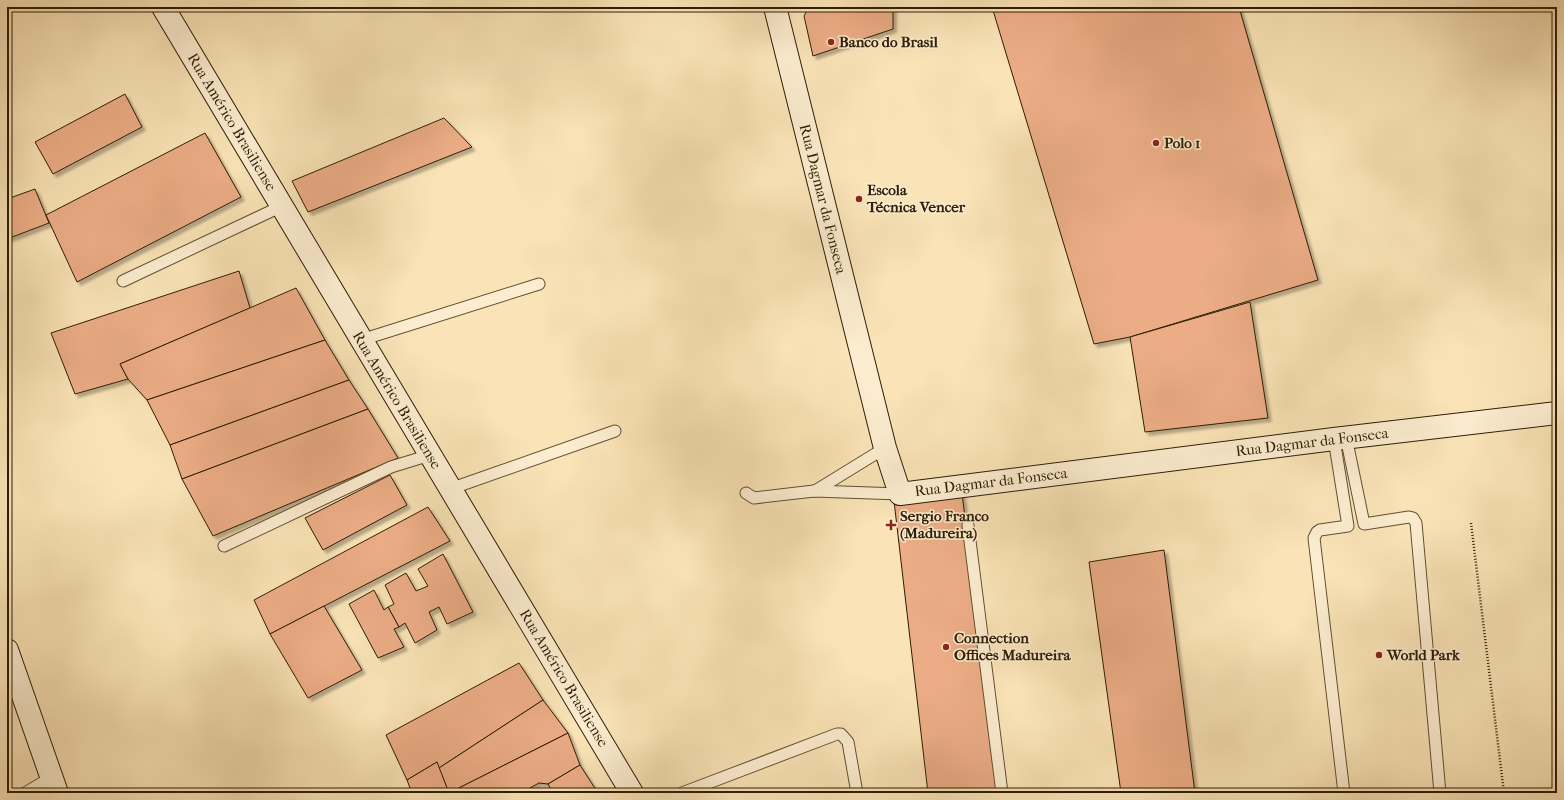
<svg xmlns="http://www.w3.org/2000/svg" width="1564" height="800" viewBox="0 0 1564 800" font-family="'IM FELL French Canon',serif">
  <defs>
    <filter id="shadow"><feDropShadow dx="3.5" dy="3.5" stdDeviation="1" flood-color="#0004"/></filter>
  </defs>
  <rect width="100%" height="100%" fill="#fae4b7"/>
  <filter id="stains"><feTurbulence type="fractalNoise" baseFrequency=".005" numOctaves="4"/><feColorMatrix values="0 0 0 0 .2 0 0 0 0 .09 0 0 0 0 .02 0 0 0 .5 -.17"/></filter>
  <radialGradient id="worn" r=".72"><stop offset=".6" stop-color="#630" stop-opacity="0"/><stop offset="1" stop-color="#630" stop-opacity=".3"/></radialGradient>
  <g fill="#ecad86" stroke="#2e1d05" filter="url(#shadow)">
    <path d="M809,7H893V29L813,56L804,16Z"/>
    <path d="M992,7H1239L1318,280L1130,337L1094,344Z"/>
    <path d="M125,94L142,127L53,174L35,142Z"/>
    <path d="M444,118L472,147L308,212L292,181Z"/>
    <path d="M205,133L241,197L77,282L46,215Z"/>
    <path d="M35,189L49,223L7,239V199Z"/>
    <path d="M239,271L250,308L120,364L128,379L75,394L51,333Z"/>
    <path d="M296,288L325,340L147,400L128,379L120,364Z"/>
    <path d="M1250,302L1268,418L1145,432L1130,337Z"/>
    <path d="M325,340L349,380L170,445L147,400Z"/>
    <path d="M349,380L368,409L182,479L170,445Z"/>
    <path d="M368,409L398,458L213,536L182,479Z"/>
    <path d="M390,475L407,505L323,550L305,518Z"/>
    <path d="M962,493L998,793H928L894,501Z"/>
    <path d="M428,507L450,541L270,634L254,600Z"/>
    <path d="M1164,550L1195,793H1121L1089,562Z"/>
    <path d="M443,554L473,612L447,624L439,607L429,612L437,630L415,643L405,623L399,627L388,607L394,604L385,585L406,573L416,591L428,586L418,569Z"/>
    <path d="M374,590L384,610L388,607L399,627L394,629L404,647L378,658L349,604Z"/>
    <path d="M324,606L362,670L308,698L270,634Z"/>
    <path d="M519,663L543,700L439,768L437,762L407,780L386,735Z"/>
    <path d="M543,700L568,733L449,793L439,768Z"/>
    <path d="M568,733L580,765L548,784L539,783L521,793H449Z"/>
    <path d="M437,762L449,793H412L407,780Z"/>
    <path d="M580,765L598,793H553L548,784Z"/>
  </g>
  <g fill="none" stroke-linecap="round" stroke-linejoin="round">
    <defs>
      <g id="lane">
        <path d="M123,281L282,206"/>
        <path d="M361,340L539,284"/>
        <path d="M1346,437L1364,524L1409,517L1413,518L1416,523L1440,793"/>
        <path d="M1334,439L1348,526L1320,530L1317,532L1314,538L1344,793"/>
        <path d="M450,489L615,431"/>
        <path d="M815,491L885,448"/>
        <path d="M746,493L754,498L814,491L900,494"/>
        <path d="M968,525L1002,793"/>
        <path d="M224,546L391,467L430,455"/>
        <path d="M25,793L52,777"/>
        <path d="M682,793L837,734H841L848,742L857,793"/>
      </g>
      <g id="secondary">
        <path d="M163,7L632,793"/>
        <path d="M775,7L885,448L900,494L1334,439L1557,413"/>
        <path d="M7,650L57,793"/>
      </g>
    </defs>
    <use href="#lane" stroke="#614f32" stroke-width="13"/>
    <use href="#secondary" stroke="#2e1d05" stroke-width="24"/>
    <path stroke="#2e1d05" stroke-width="2.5" stroke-dasharray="1 2" stroke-linecap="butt" d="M1471,523L1504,793"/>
    <use href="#lane" stroke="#fcedd0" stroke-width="11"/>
    <use href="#secondary" stroke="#fcedd0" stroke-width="22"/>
  </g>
  <g fill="#8f2418" stroke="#fcedd0" stroke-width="1.5">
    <circle cx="831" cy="42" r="4"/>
    <circle cx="1156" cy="143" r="4"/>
    <circle cx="859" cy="199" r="4"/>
    <path d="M889 519h4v4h4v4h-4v4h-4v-4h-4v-4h4z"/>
    <circle cx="946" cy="647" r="4"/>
    <circle cx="1379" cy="655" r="4"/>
  </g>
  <g text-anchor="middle" stroke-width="3" stroke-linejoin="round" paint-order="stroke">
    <g font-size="15" font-weight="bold" fill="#2e1d05" stroke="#fcedd0" text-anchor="start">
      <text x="839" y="47">Banco do Brasil</text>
      <text x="1164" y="148">Polo 1</text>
      <text x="867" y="195">Escola<tspan x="867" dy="17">Técnica Vencer</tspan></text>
      <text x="900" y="521">Sergio Franco<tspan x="900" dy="17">(Madureira)</tspan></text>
      <text x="954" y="643">Connection<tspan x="954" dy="17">Offices Madureira</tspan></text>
      <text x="1387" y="660">World Park</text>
    </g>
    <g font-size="15" fill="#2e1d05" stroke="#fcedd0">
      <text transform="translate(232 122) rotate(59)" y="5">Rua Américo Brasiliense</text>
      <text transform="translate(823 199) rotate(76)" y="5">Rua Dagmar da Fonseca</text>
      <text transform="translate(397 400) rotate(59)" y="5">Rua Américo Brasiliense</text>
      <text transform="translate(1312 442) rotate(-7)" y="5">Rua Dagmar da Fonseca</text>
      <text transform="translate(991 482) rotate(-7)" y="5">Rua Dagmar da Fonseca</text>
      <text transform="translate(564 678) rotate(59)" y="5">Rua Américo Brasiliense</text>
    </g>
  </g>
  <rect width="1564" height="800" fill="none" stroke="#fae4b7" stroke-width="24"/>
  <rect x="8" y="8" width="1548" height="784" fill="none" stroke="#2e1d05" stroke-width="2"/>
  <rect x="12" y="12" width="1540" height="776" fill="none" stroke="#2e1d05"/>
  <rect width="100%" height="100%" filter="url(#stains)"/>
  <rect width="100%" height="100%" fill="url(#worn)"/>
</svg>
